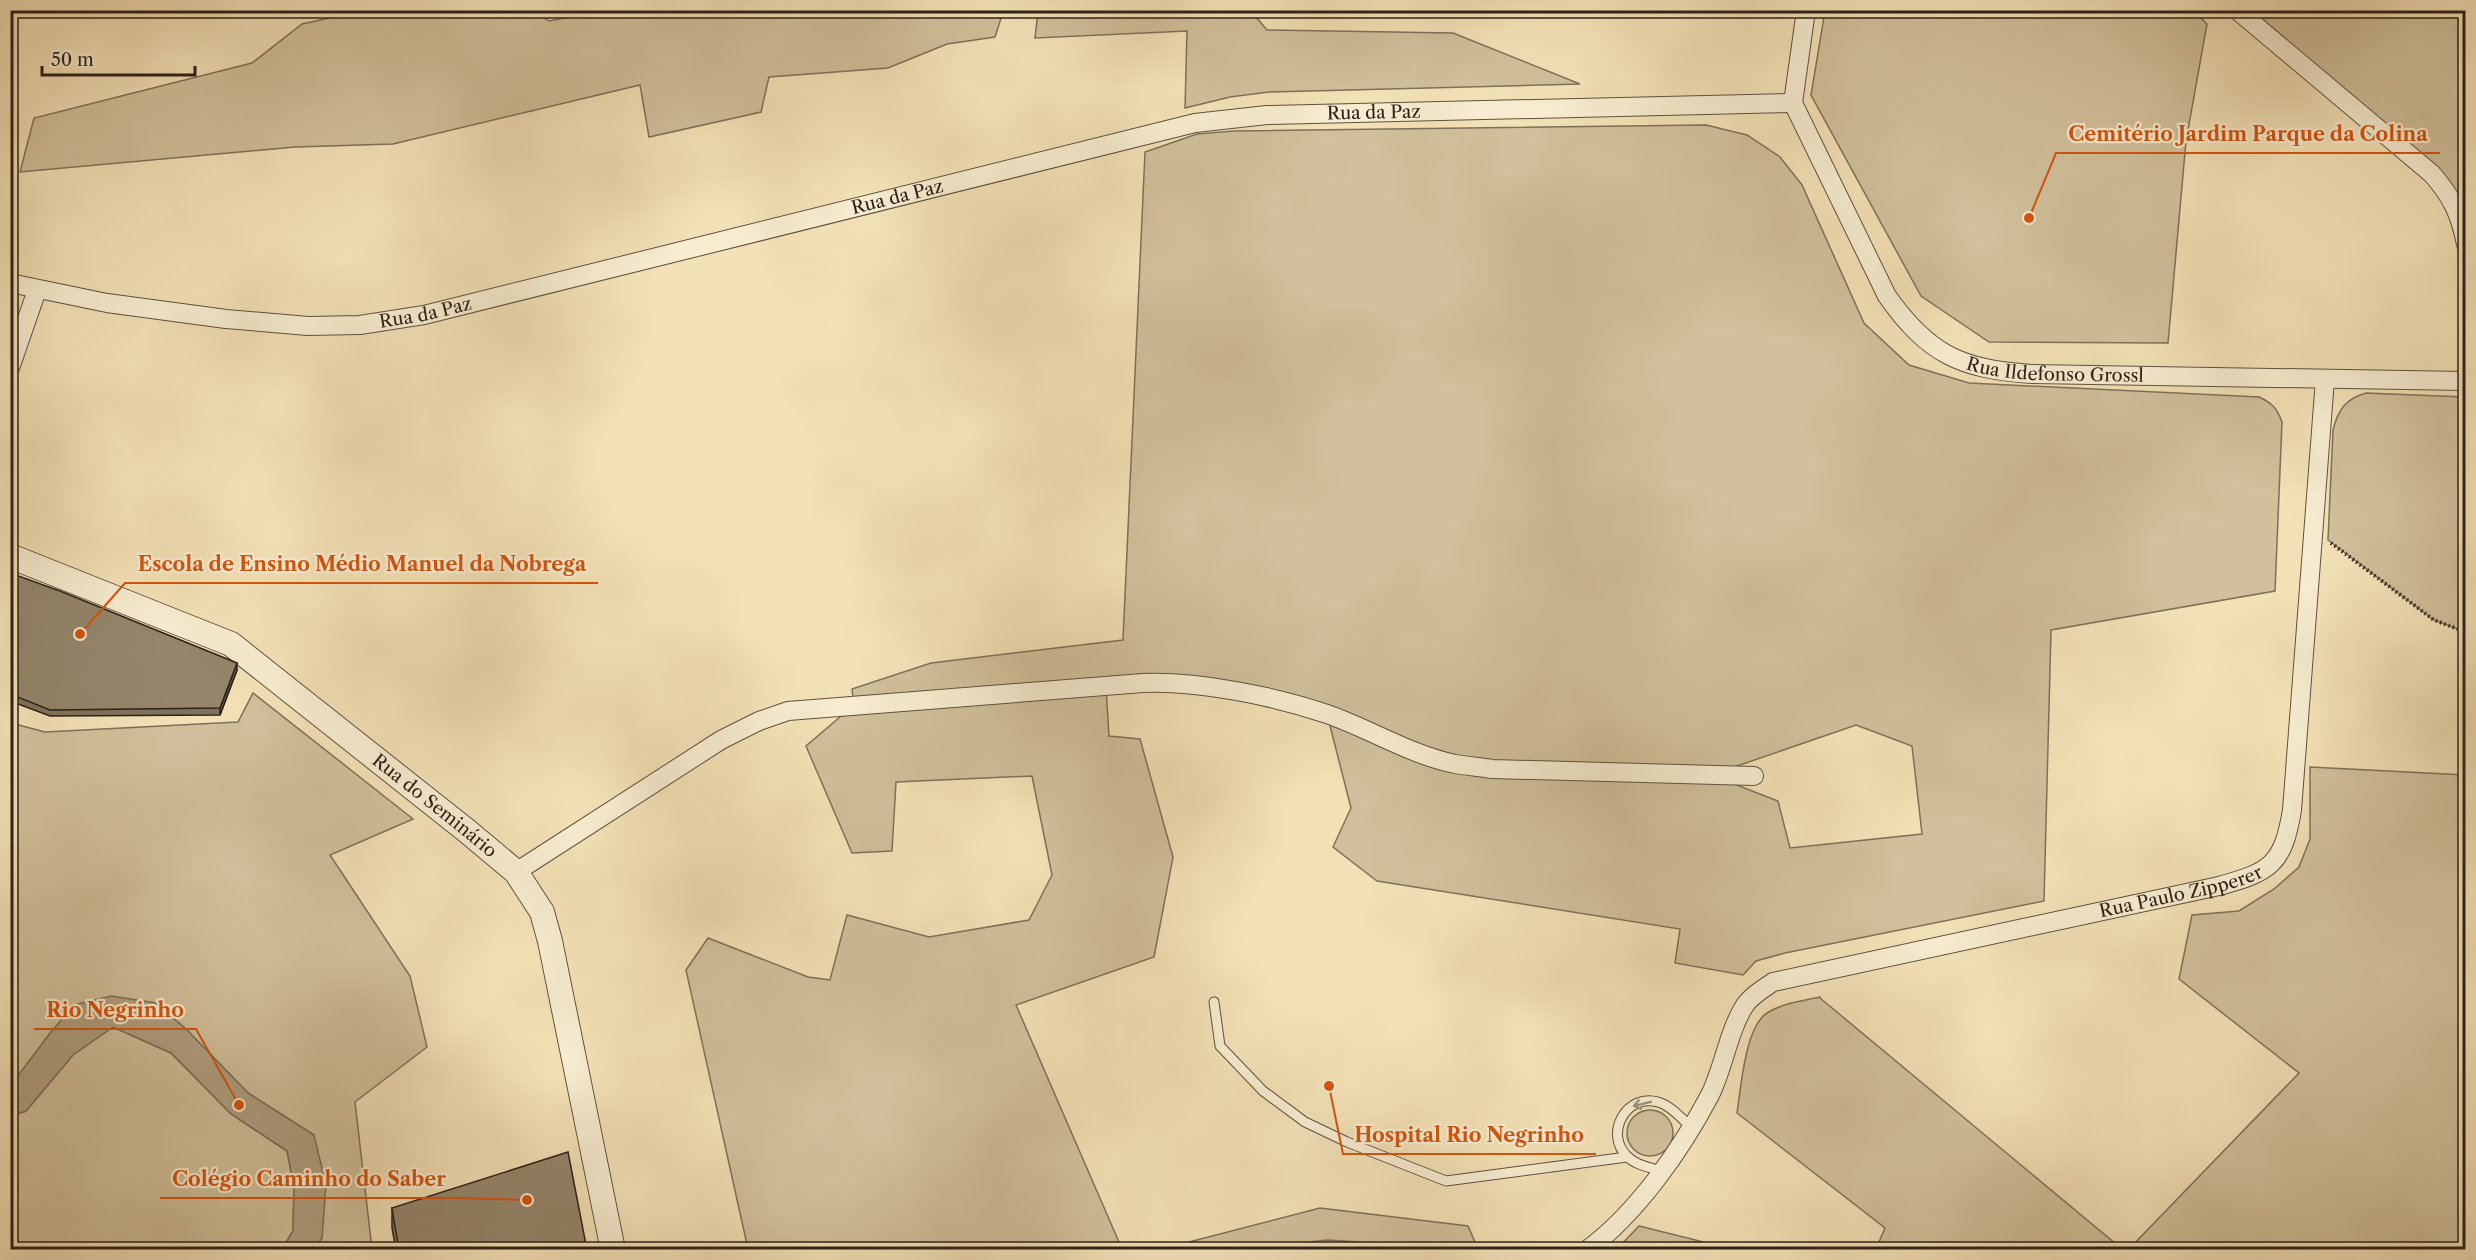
<svg xmlns="http://www.w3.org/2000/svg" width="2476" height="1260" viewBox="0 0 2476 1260" font-family="'Libre Caslon Text',serif">
  <rect width="100%" height="100%" fill="#f3e1b6"/>
  <filter id="stains"><feTurbulence type="fractalNoise" baseFrequency=".00333" numOctaves="4"/><feColorMatrix values="0 0 0 0 .2 0 0 0 0 .09 0 0 0 0 .02 0 0 0 .5 -.17"/></filter>
  <radialGradient id="worn" r=".72"><stop offset=".6" stop-color="#630" stop-opacity="0"/><stop offset="1" stop-color="#630" stop-opacity=".3"/></radialGradient>
  <g fill="#d1c09b" stroke="#7f705a" stroke-width="1.5" fill-rule="evenodd">
    <path d="M604,10L1003,12L995,37L947,44L888,68L769,77L761,112L649,137L640,85L393,144L295,147L20,172L34,118L252,63L302,24L362,11H534L549,21Z"/>
    <path d="M1152,11H1251L1267,30L1453,33L1580,84L1269,92L1230,97L1185,108L1187,31L1035,38L1038,11L1151,14Z"/>
    <path d="M1825,11L2193,10L2207,24L2186,141L2168,343L1989,342L1921,296L1811,95Z"/>
    <path d="M2237,11H2465V244L2449,193Z"/>
    <path d="M1706,125L1747,135L1780,157L1802,185L1864,323L1909,365L1969,383L2259,397C2272,403 2277,408 2282,422L2275,591L2051,630L2044,901L1785,953L1756,961L1743,975L1675,963L1680,929L1377,881L1333,847L1351,808L1327,714L1202,685L1106,687L1109,736L1140,739L1173,857L1154,957L1016,1005L1122,1249H748L686,970L708,938L808,977L830,980L847,915L929,937L1029,920L1052,875L1032,776L896,782L892,851L852,853L806,746L854,705L852,689L931,663L1123,640L1145,152L1197,134L1234,131ZM1856,725L1912,746L1922,834L1790,848L1778,801L1711,775Z"/>
    <path d="M2366,393L2465,397V632L2434,620L2328,540L2333,430C2338,410 2345,399 2366,393Z"/>
    <path d="M253,693L413,819L330,855L410,976L427,1047L355,1102L372,1249H314L322,1238L314,1135L248,1093L187,1030L156,1003L51,1032L17,1078L11,1075V723L45,732L238,722Z"/>
    <path d="M2310,767L2465,775V1249H2129L2299,1073L2179,979L2192,915L2239,911L2274,889L2299,867L2310,839Z"/>
    <path d="M1820,997V998L2122,1249H1876L1885,1228L1737,1113C1741,1088 1745,1027 1767,1013C1783,1003 1802,1001 1820,997Z"/>
    <path d="M113,1027L171,1053L231,1114L287,1151L294,1187L293,1231L282,1249L11,1250V1116L26,1111L73,1055Z"/>
    <circle cx="1650" cy="1133" r="23"/>
    <path d="M1320,1208L1468,1226L1478,1249H1380L1359,1242L1328,1240L1300,1243L1290,1249H1162Z"/>
    <path d="M1639,1226L1708,1243V1249H1617Z"/>
  </g>
  <path fill="#b0a081" stroke="#7c6d57" stroke-width="1.5" d="M111,996L156,1003L187,1030L248,1093L314,1135L326,1185L322,1238L314,1249H282L293,1231L294,1187L287,1151L231,1114L171,1053L113,1027L73,1055L26,1111L11,1116V1075L17,1077L51,1032L74,1005Z"/>
  <g fill="none" stroke-linecap="round" stroke-linejoin="round">
    <defs>
      <g id="service">
        <path d="M1214,1002L1220,1046L1263,1091L1305,1122L1347,1142L1446,1181L1627,1157"/>
        <path d="M1661,1171C1649,1167 1635,1165 1627,1156C1604,1134 1626,1093 1658,1102C1670,1105 1681,1118 1691,1127"/>
      </g>
      <g id="minor">
        <path d="M2237,10L2432,174C2452,197 2460,214 2466,244"/>
        <path id="s1" d="M1793,103L1887,296C1928,354 1960,369 2031,374L2466,381"/>
        <path d="M1793,103L1806,10"/>
        <path id="s2" d="M10,283L107,303L226,319L308,326L360,325L424,315L1195,123L1267,115L1793,103"/>
        <path d="M10,368L37,290"/>
        <path d="M516,872L721,740L759,721L788,711L1143,683C1199,681 1274,696 1327,714C1370,729 1411,755 1455,764C1467,766 1480,767 1492,769L1754,776"/>
        <path id="s3" d="M1587,1250C1637,1213 1681,1150 1710,1095C1724,1067 1728,1032 1745,1005C1752,995 1763,989 1773,982L2219,886C2270,872 2283,865 2292,810L2325,379"/>
      </g>
      <g id="tertiary">
        <path id="s4" d="M10,556L231,644L467,831L516,872L542,912L550,941L613,1250"/>
      </g>
    </defs>
    <use href="#service" stroke="#5e5140" stroke-width="11"/>
    <use href="#minor" stroke="#5e5140" stroke-width="20"/>
    <use href="#tertiary" stroke="#5e5140" stroke-width="26"/>
    <path stroke="#2d2119" stroke-width="4" stroke-dasharray="1.5 3" stroke-linecap="butt" d="M2331,543L2434,620L2466,632"/>
    <use href="#service" stroke="#f7ecd0" stroke-width="9"/>
    <use href="#minor" stroke="#f7ecd0" stroke-width="18"/>
    <use href="#tertiary" stroke="#f7ecd0" stroke-width="24"/>
  </g>
  <g fill="#7f725c" stroke="#2d2119" stroke-width="1.5">
    <path d="M10,573L237,670L220,715L50,716L10,701Z"/>
    <path d="M392,1208L587,1250H396L392,1228Z"/>
  </g>
  <path fill="#685d4b" stroke="#2d2119" stroke-width="1.5" d="M237,663V670L220,715V708Z"/>
  <g fill="#94856b" stroke="#2d2119" stroke-width="1.5">
    <path d="M10,573L60,591L237,663L220,708L50,710L10,694Z"/>
    <path d="M568,1152L587,1250H399L392,1208Z"/>
  </g>
  <defs><path id="oneway-shaft" d="M-6 0H5M1.5-3L5.5 0L1.5 3" fill="none" stroke-width="1.6" stroke-linecap="round" stroke-linejoin="round" transform="scale(1.5)"/></defs>
  <use stroke="#9c917e" href="#oneway-shaft" transform="translate(1642 1104) rotate(166)"/>
  <g text-anchor="middle" stroke-width="4.5" stroke-linejoin="round" paint-order="stroke">
    <g font-size="18" fill="#2d2119" stroke="#f7ecd0">
      <text dy="6" stroke="none"><textPath href="#s2" startOffset="1392">Rua da Paz</textPath></text>
      <text dy="6" stroke="none"><textPath href="#s2" startOffset="906">Rua da Paz</textPath></text>
      <text dy="6" stroke="none"><textPath href="#s2" startOffset="420">Rua da Paz</textPath></text>
      <text dy="6" stroke="none"><textPath href="#s1" startOffset="410">Rua Ildefonso Grossl</textPath></text>
      <text dy="6" stroke="none"><textPath href="#s4" startOffset="498">Rua do Seminário</textPath></text>
      <text dy="6" stroke="none"><textPath href="#s3" startOffset="750">Rua Paulo Zipperer</textPath></text>
    </g>
  </g>
  <path fill="none" stroke="#d5530d" stroke-width="2" d="M2029 218L2056 153H2440M80 634L125 583H598M239 1105L196 1029H34M1329 1086L1343 1154H1596M527 1200L458 1198H160"/>
  <g fill="#d5530d" stroke="#f7ecd0" stroke-width="2">
    <circle cx="2029" cy="218" r="6"/>
    <circle cx="80" cy="634" r="6"/>
    <circle cx="239" cy="1105" r="6"/>
    <circle cx="1329" cy="1086" r="6"/>
    <circle cx="527" cy="1200" r="6"/>
  </g>
  <g font-size="20" text-anchor="middle" font-weight="bold" fill="#d5530d" stroke="#f7ecd0" stroke-width="4.5" stroke-linejoin="round" paint-order="stroke">
    <text x="2248" y="141">Cemitério Jardim Parque da Colina</text>
    <text x="362" y="571">Escola de Ensino Médio Manuel da Nobrega</text>
    <text x="115" y="1017">Rio Negrinho</text>
    <text x="1469" y="1142">Hospital Rio Negrinho</text>
    <text x="309" y="1186">Colégio Caminho do Saber</text>
  </g>
  <rect width="2476" height="1260" fill="none" stroke="#f3e1b6" stroke-width="36"/>
  <rect x="12" y="12" width="2452" height="1236" fill="none" stroke="#2d2119" stroke-width="3"/>
  <rect x="18" y="18" width="2440" height="1224" fill="none" stroke="#2d2119" stroke-width="1.5"/>
  <path d="M42 66v9h153v-9" fill="none" stroke="#2d2119" stroke-width="3"/>
  <text x="51" y="66" font-size="18" fill="#2d2119" stroke="#f7ecd0" stroke-width="4.5" paint-order="stroke">50 m</text>
  <rect width="100%" height="100%" filter="url(#stains)"/>
  <rect width="100%" height="100%" fill="url(#worn)"/>
</svg>
